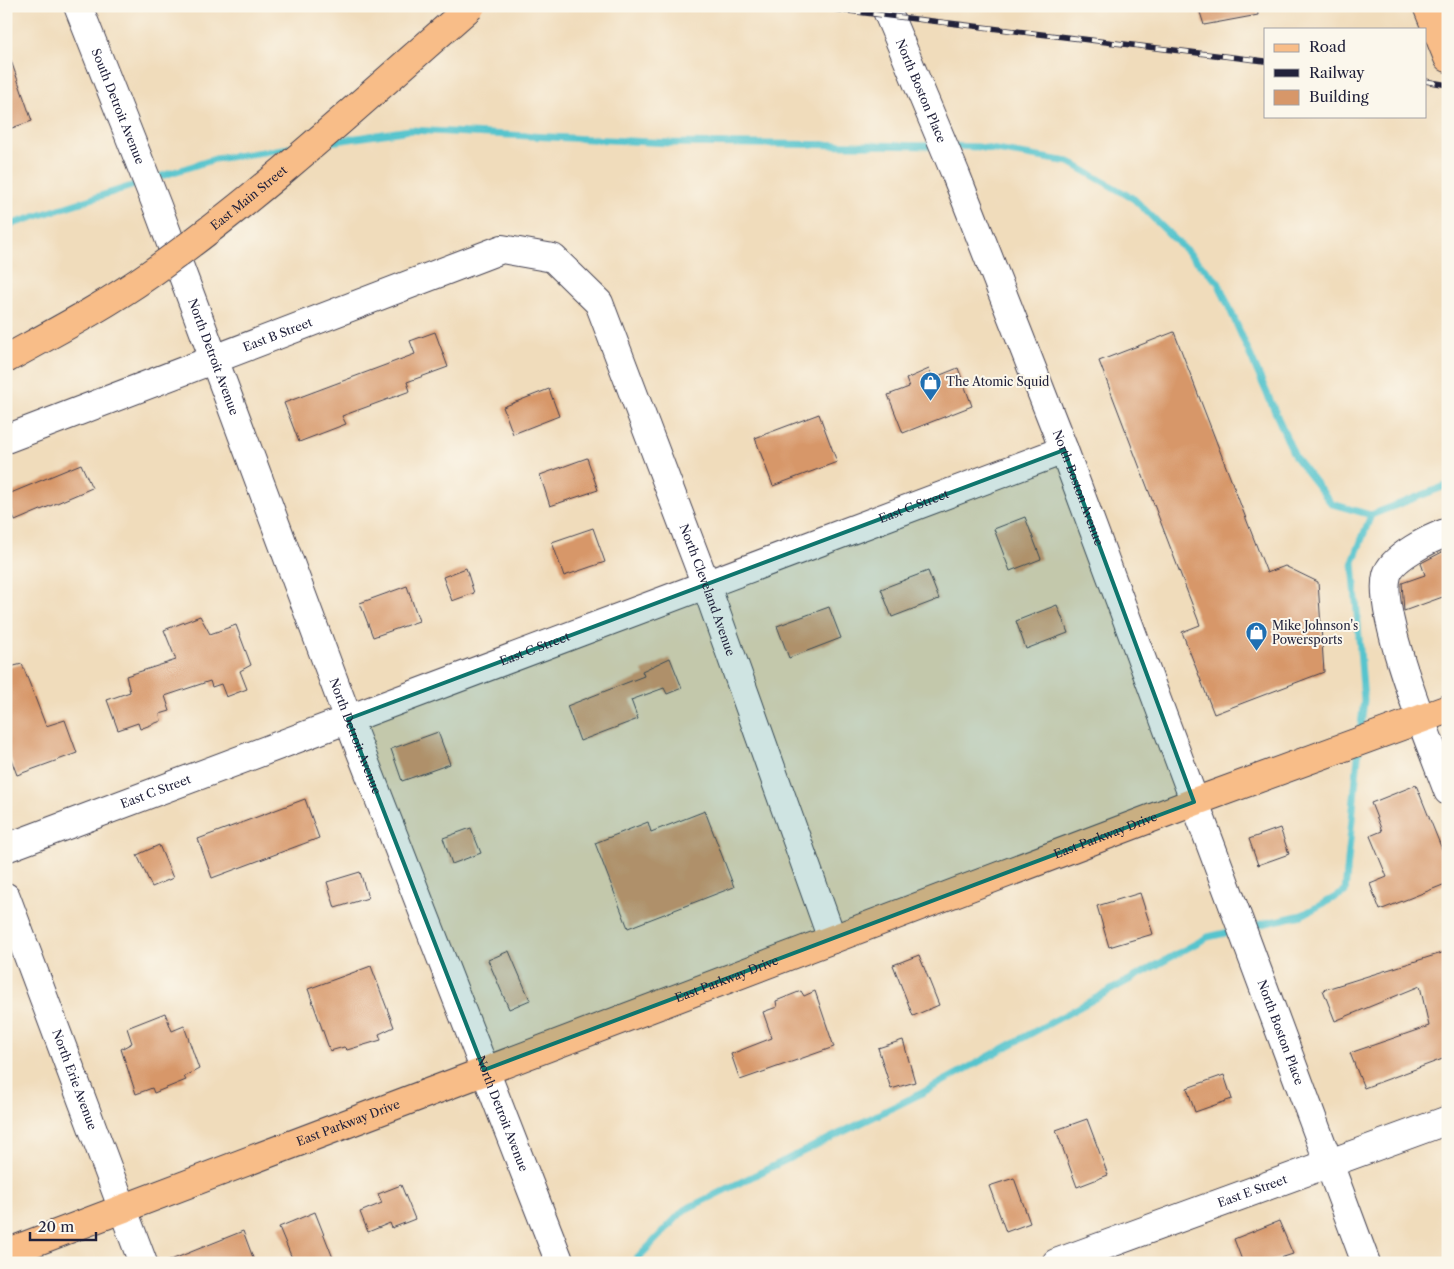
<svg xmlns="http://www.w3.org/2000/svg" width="1454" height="1269" viewBox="0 0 1454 1269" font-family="'Libre Caslon Text',serif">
  <rect width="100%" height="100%" fill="#fbf7ec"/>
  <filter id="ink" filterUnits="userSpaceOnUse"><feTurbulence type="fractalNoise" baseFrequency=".02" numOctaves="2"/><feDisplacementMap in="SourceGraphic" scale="10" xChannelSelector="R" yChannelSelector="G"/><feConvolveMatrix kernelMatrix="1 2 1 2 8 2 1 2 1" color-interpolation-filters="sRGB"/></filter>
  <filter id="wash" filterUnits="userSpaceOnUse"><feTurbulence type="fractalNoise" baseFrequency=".0096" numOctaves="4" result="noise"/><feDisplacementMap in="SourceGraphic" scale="20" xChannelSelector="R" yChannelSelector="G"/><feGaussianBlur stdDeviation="1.12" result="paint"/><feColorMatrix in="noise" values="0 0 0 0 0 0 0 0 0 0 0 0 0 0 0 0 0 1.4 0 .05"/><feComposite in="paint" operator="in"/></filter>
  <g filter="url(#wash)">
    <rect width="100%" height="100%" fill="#f0dcbb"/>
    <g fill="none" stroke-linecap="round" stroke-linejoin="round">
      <g stroke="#57c4cd" stroke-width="7">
        <path d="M330,142L410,130L670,143L938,146"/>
        <path d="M951,146L978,147L1069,162L1134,199L1218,282L1295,457L1332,504L1371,515L1448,485"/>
        <path d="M152,179L215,159L297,147"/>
        <path d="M6,226L141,183"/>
        <path d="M1360,734L1364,700L1353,562L1371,515"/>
        <path d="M1248,927L1302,915L1345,892L1359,747"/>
        <path d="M633,1263L684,1210L920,1094L1208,937L1238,930"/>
      </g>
    </g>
    <g id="blocks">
      <g fill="#d79769">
        <path d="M1198,6H1257L1258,15L1204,25Z"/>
        <path d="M9,55L32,121L6,130V56Z"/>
        <path d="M435,332L448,367L407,382L410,391L342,416L346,424L299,442L284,403L415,354L410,341Z"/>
        <path d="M1174,332L1267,573L1285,566L1318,582L1324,672L1214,714L1182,632L1200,625L1099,361Z"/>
        <path d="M958,368L972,406L903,433L888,395L909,387L906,379L929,369L933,378Z"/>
        <path d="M549,389L559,416L513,434L503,407Z"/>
        <path d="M819,414L837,462L773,486L755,438Z"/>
        <path d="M587,458L598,490L550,506L540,475Z"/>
        <path d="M81,464L92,488L15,521L6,495Z"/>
        <path d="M1025,517L1041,559L1010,571L994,529Z"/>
        <path d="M593,528L605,562L564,576L552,542Z"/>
        <path d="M1448,549V595L1404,611L1402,583L1425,575L1421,563Z"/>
        <path d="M466,568L474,593L452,601L443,577Z"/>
        <path d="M928,571L939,599L892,617L881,589Z"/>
        <path d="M407,586L419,621L373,637L360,603Z"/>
        <path d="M1057,605L1068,633L1026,649L1016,621Z"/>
        <path d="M829,607L841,638L789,658L777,626Z"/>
        <path d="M200,616L210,634L236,625L251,665L240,671L247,689L226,697L221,684L212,687L210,681L165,696L170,711L160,714L161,721L140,729L138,723L118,730L107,700L130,692L126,676L176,660L164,630Z"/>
        <path d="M670,658L682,688L667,694L664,688L631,700L638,719L580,741L567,706L644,676L642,671Z"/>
        <path d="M22,664L46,726L65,720L77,753L17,775L6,746V668Z"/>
        <path d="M438,732L450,764L402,781L391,749Z"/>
        <path d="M1416,785L1448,864V883L1380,910L1370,884L1387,877L1370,836L1382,831L1371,803Z"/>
        <path d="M305,799L319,838L212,878L198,839Z"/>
        <path d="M705,811L734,887L628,928L595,843L648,822L651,832Z"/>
        <path d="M471,828L481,853L452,864L443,838Z"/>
        <path d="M1280,828L1289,854L1258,865L1249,839Z"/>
        <path d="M159,845L173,878L152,887L137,855Z"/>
        <path d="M360,872L368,898L335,908L327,882Z"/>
        <path d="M1140,893L1153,934L1109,947L1097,906Z"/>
        <path d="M509,951L530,1000L509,1009L488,960Z"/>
        <path d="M1445,952L1448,961V1057L1364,1088L1350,1053L1429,1026L1420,986L1335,1021L1323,990Z"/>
        <path d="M919,955L939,1005L913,1016L893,965Z"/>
        <path d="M371,966L394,1027L379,1034L381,1040L347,1050L344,1047L330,1051L308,989Z"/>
        <path d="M801,991L804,996L815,991L834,1047L740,1080L731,1054L772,1038L763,1012L777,1007L776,1001Z"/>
        <path d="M165,1013L172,1031L184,1026L199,1069L184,1077L186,1080L154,1093L152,1088L136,1094L121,1049L132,1043L127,1028Z"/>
        <path d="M903,1040L915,1082L891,1089L878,1048Z"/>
        <path d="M1224,1075L1232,1099L1195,1112L1187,1088Z"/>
        <path d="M1087,1119L1108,1175L1077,1187L1056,1130Z"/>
        <path d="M1014,1178L1030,1223L1006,1232L989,1186Z"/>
        <path d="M401,1185L415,1219L392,1228L390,1223L368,1232L360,1212L382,1203L378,1194Z"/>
        <path d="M315,1212L335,1263H294L279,1227Z"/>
        <path d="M1279,1221L1293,1254L1265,1263H1243L1234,1239Z"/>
        <path d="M243,1231L255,1263H166V1262Z"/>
      </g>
    </g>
  </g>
  <g filter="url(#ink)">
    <use href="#blocks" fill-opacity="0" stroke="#413e4e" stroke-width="1"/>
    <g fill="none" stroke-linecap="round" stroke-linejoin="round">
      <defs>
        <g id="minor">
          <path id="s1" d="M78,6L157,206L348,719L560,1263"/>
          <path id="s2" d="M885,6L956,175L1064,450L1366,1263"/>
          <path id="s3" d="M6,439L502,249L553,258L599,303L706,585L832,939"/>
          <path d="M1448,532C1431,538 1392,557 1387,575C1376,614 1432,748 1448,791"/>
          <path id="s4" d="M6,848L1064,450"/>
          <path id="s5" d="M6,897L143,1263"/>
          <path id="s6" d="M1056,1263L1448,1120"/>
        </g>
        <g id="major">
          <path id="s7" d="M6,1253L1194,802L1448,709"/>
        </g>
        <path id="highway" d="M1427,6L1448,58"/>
      </defs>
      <use href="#minor" stroke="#413e4e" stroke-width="30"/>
      <use href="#major" stroke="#413e4e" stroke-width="30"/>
      <use href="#highway" stroke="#413e4e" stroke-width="30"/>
      <use href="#minor" stroke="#fff" stroke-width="28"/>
      <use href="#major" stroke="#f8bd88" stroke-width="28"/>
      <use href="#highway" stroke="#f8bd88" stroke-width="28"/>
      <defs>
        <g id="rail">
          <path d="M807,6L1265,61"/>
          <path d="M1425,81L1448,85"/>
        </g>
      </defs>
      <use href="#rail" stroke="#22223b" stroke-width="5.5"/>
      <use href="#rail" stroke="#fbf7ec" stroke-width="4" stroke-dasharray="11" stroke-linecap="butt"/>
      <defs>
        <g id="major-bridge">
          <path id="s8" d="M6,359C55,332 105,306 150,274C264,193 366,98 471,6"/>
        </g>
      </defs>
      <use href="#major-bridge" stroke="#413e4e" stroke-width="30" stroke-linecap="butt"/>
      <use href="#major-bridge" stroke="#f8bd88" stroke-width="28"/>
    </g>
  </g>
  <path fill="#0f766e" fill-opacity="0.2" stroke="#0f766e" stroke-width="4" stroke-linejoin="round" d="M1064,450L1194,802L484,1070L348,719Z"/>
  <defs>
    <symbol id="shop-pin" viewBox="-11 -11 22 30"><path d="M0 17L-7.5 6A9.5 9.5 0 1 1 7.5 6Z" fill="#1f6fb2" stroke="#fbf7ec"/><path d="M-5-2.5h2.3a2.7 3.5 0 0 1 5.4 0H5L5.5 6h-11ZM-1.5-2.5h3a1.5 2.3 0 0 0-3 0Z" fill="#fff"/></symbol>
  </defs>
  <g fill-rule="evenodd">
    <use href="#shop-pin" x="918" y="370" width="25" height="34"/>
    <use href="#shop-pin" x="1244" y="620" width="25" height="34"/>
  </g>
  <g text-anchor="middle" stroke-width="4" stroke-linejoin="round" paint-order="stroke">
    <g font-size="12" fill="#22223b" stroke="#fbf7ec">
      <text dy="4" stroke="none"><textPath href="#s2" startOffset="92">North Boston Place</textPath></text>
      <text dy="4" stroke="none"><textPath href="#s1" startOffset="108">South Detroit Avenue</textPath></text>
      <text dy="4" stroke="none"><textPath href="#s8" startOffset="292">East Main Street</textPath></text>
      <text dy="4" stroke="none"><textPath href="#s3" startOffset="291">East B Street</textPath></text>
      <text dy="4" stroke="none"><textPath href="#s1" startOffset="376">North Detroit Avenue</textPath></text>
      <text dy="4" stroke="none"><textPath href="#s2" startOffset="519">North Boston Avenue</textPath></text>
      <text dy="4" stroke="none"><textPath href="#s4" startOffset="970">East C Street</textPath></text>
      <text dy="4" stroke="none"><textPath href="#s3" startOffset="954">North Cleveland Avenue</textPath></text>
      <text dy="4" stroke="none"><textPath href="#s4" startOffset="565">East C Street</textPath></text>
      <text dy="4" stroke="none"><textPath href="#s1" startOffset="781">North Detroit Avenue</textPath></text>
      <text dy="4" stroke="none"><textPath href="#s4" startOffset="160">East C Street</textPath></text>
      <text dy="4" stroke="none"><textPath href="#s7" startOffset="1176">East Parkway Drive</textPath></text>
      <text dy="4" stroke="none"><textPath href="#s7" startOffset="771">East Parkway Drive</textPath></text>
      <text dy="4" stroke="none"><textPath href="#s2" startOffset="1100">North Boston Place</textPath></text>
      <text dy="4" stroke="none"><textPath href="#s5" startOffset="195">North Erie Avenue</textPath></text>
      <text dy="4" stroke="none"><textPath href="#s1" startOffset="1186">North Detroit Avenue</textPath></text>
      <text dy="4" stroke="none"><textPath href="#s7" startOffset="366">East Parkway Drive</textPath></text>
      <text dy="4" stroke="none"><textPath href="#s6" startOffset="209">East E Street</textPath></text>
    </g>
    <g font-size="12" fill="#22223b" stroke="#fbf7ec" text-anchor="start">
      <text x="946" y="386">The Atomic Squid</text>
      <text x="1272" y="630">Mike Johnson's<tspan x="1272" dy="14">Powersports</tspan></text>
    </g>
  </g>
  <rect width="1454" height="1269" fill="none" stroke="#fbf7ec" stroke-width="25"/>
  <rect x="1264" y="28" width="162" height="90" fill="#fbf7ec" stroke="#a4a2a5"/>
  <rect x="1274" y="44" width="25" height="8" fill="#f8bd88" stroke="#a4a2a5"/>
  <text x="1309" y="52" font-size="15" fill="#22223b">Road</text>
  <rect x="1274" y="69" width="25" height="8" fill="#22223b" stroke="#a4a2a5"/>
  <text x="1309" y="78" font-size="15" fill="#22223b">Railway</text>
  <rect x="1274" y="90" width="25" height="15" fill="#d79769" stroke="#a4a2a5"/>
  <text x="1309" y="102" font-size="15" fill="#22223b">Building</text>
  <path d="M30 1232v8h66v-8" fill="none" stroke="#22223b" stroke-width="2.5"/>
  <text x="38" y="1232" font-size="15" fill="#22223b" stroke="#fbf7ec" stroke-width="4" paint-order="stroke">20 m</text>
</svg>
